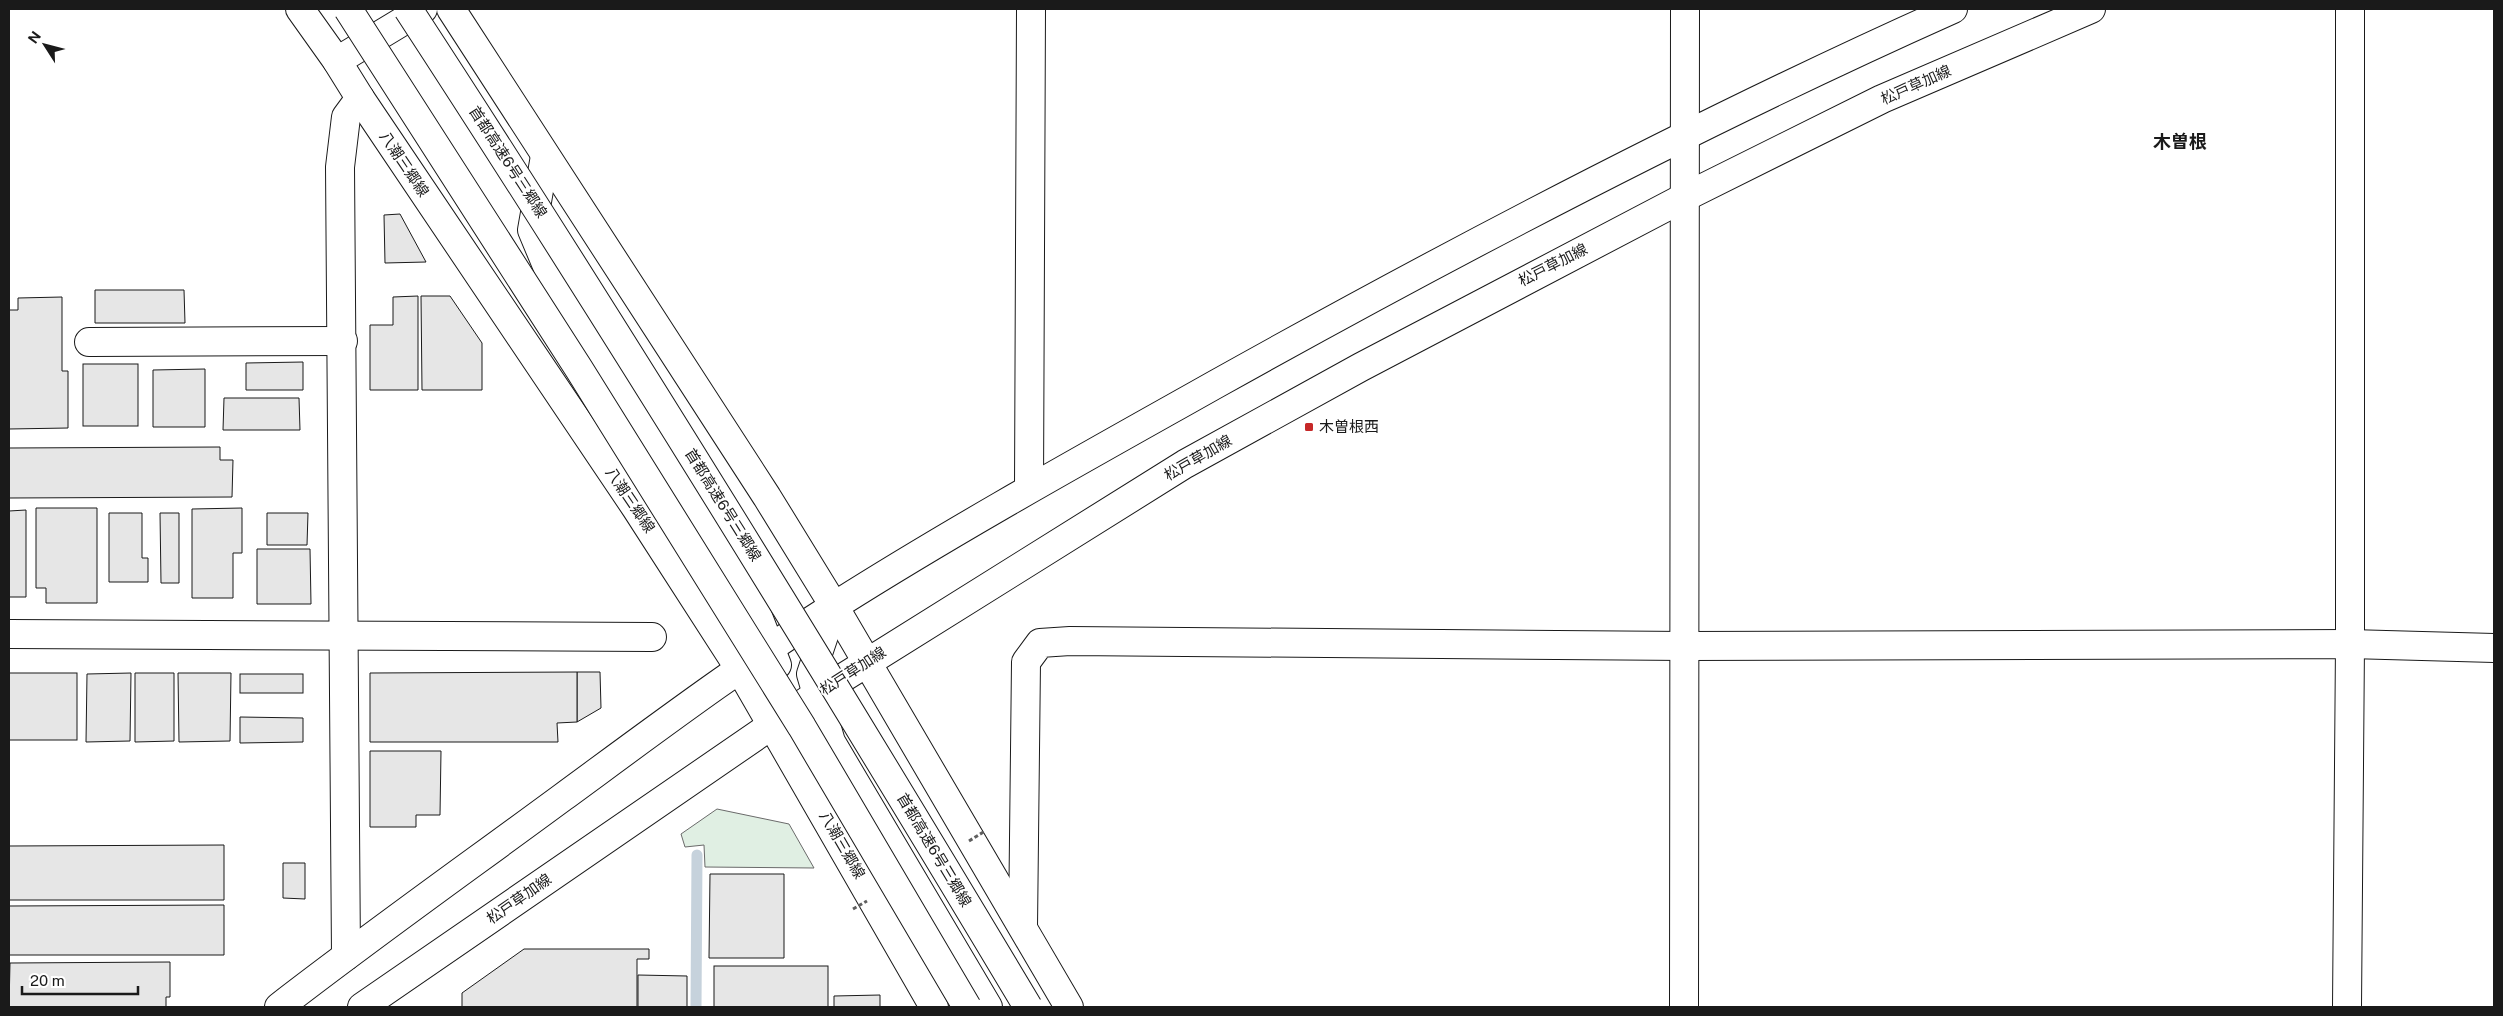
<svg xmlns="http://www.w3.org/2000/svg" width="2503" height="1016" viewBox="0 0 2503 1016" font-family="'Public Sans','Noto Sans JP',sans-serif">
  <rect width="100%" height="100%" fill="#fff"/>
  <path fill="#e0efe3" stroke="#6a6a6a" d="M717,809L789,824L814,868L705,867L704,845L685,847L681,834Z"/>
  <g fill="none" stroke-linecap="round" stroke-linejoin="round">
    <path stroke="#c6d2dc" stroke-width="11" d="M696,1007L697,855"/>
  </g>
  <g fill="#e6e6e6" stroke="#1a1a1a">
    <path d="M400,214L426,262L385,263L384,215Z"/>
    <path d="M95,290H184L185,323H95Z"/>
    <path d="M418,296V390H370V325H393V297Z"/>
    <path d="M421,296H450L482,343V390H422Z"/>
    <path d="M62,297V371H68V428L9,429V310H18V298Z"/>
    <path d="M303,362V390H246V363Z"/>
    <rect x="83" y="364" width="55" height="62"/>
    <path d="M205,369V427H153V370Z"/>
    <path d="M224,398H299L300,430H223Z"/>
    <path d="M220,447V460H233L232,497L9,498V448Z"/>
    <path d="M36,508H97V603H46V588H36Z"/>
    <path d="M242,508V553H233V598H192V509Z"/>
    <path d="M26,510V597H9V511Z"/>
    <path d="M109,513H142V558H148V582H109Z"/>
    <path d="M160,513H179V583H161Z"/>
    <path d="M267,513H308L307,545H267Z"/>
    <path d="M257,549H310L311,604H257Z"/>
    <path d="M577,672H600L601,708L577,722Z"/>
    <path d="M577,672V722L557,723L558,742H370V673Z"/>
    <rect x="9" y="673" width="68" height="67"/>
    <path d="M131,673L130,741L86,742L87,674Z"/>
    <path d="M135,673H174V741L135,742Z"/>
    <path d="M178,673H231L230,741L179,742Z"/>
    <rect x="240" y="674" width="63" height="19"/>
    <path d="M240,717L303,718V742L240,743Z"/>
    <path d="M370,751H441L440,815H416V827H370Z"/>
    <path d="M224,845V900H9V846Z"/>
    <path d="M283,863H305V899L283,898Z"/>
    <path d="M710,874H784V958H709Z"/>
    <path d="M224,905V955H9V906Z"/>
    <path d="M524,949H649V959H637V1007H462V993Z"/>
    <path d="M170,962V997H166V1007H9L10,963Z"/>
    <rect x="714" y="966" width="114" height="41"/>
    <path d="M638,975L687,976V1007H638Z"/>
    <path d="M880,995V1007H834V996Z"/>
  </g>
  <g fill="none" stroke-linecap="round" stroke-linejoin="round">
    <defs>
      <g id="minor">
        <path d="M337,61L423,9"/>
        <path d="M89,342L343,341"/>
        <path d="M1029,488L1031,9"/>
        <path d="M9,634L652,637"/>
        <path d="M1023,927L1026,662L1040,643L1070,641L1686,646L2350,644L2494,648"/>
        <path d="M346,956L340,167L346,117L360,98"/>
        <path d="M1684,1007L1685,9"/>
        <path d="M2347,1007L2350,644V9"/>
      </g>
      <g id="major">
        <path d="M300,9L337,61L360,98L636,508L739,668L934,1007"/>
        <path d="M451,9L767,497L834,606L1069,1007"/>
        <path d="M545,156L532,230L557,290L748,591L777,665"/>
        <path d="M834,606L811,674L831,742L988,1007"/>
        <path d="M279,1007C372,935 468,867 563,797C653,731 742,664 836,605C961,526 1090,455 1218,383C1458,249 1702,121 1953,9"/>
        <path d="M362,1007L817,694L1185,464L1361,367L1687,196L1882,99L2091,9"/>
      </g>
    </defs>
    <use href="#minor" stroke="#1a1a1a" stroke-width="30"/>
    <use href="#major" stroke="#1a1a1a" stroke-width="30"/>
    <use href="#minor" stroke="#fff" stroke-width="28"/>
    <use href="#major" stroke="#fff" stroke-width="28"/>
    <defs>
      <g id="highway-bridge">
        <path d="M348,9L579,369L802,727L967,1007"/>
        <path d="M408,9C622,337 827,671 1028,1007"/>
      </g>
    </defs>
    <use href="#highway-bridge" stroke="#1a1a1a" stroke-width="30" stroke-linecap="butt"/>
    <g stroke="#5f5f5f" stroke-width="3" stroke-dasharray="4 2.5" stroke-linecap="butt">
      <path d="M969,841L985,831"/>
      <path d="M853,909L867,901"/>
    </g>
    <use href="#highway-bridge" stroke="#fff" stroke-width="28"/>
  </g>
  <rect fill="#c62828" stroke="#fff" stroke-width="2" x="1304" y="422" width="10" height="10" rx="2.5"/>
  <g text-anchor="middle" stroke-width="4" stroke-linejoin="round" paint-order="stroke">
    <g font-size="15" fill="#1a1a1a" stroke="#fff">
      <text transform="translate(1916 85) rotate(-24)" y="5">松戸草加線</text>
      <text transform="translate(508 162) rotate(57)" y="5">首都高速6号三郷線</text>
      <text transform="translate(404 164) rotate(56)" y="5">八潮三郷線</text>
      <text transform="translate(1553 265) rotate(-27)" y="5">松戸草加線</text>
      <text transform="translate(1198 458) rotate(-30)" y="5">松戸草加線</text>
      <text transform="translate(630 500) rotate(56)" y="5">八潮三郷線</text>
      <text transform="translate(723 505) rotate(58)" y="5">首都高速6号三郷線</text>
      <text transform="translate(853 671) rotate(-33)" y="5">松戸草加線</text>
      <text transform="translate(842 845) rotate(60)" y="5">八潮三郷線</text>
      <text transform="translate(934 850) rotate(59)" y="5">首都高速6号三郷線</text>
      <text transform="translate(519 899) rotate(-35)" y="5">松戸草加線</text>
    </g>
    <g font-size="15" fill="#1a1a1a" stroke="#fff" text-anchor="start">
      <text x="1319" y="432">木曽根西</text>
    </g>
    <g font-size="18" font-weight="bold" fill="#1a1a1a" stroke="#fff">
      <text x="2180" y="148">木曽根</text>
    </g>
  </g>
  <rect width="2503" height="1016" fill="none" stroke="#1a1a1a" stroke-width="20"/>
  <g transform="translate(45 45) rotate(306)" stroke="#ffffff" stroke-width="4" paint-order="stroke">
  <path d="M0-4L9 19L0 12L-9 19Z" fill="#1a1a1a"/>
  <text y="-8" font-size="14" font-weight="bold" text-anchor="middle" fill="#1a1a1a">N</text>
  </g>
  <path d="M22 986v8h116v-8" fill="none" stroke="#1a1a1a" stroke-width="2.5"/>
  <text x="30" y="986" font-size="15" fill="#1a1a1a" stroke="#ffffff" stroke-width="4" paint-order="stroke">20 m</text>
</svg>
